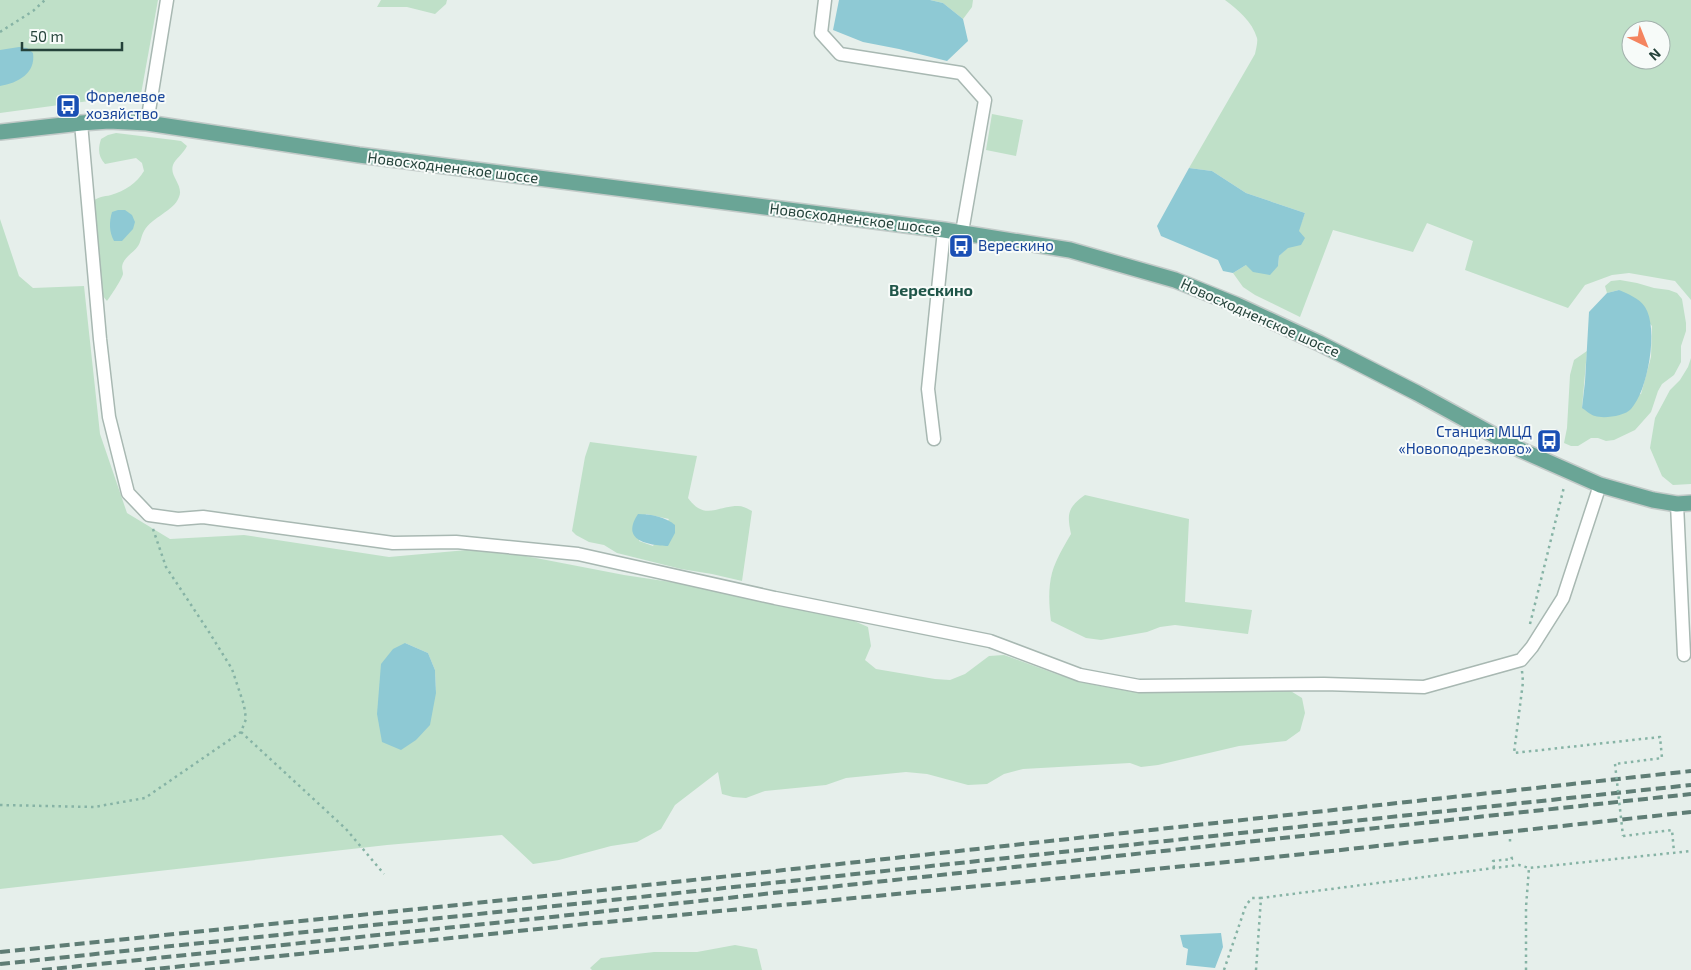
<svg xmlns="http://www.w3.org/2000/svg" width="1691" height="970" viewBox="0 0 1691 970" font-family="'Exo 2',sans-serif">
  <rect width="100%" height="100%" fill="#e6efeb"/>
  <g fill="#bfe0c8" fill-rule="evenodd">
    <path d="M0,0H158L141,94L0,113Z"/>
    <path d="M381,0H447L446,4L435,14L407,7H377Z"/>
    <path d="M930,0H973L972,7L963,19L943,3Z"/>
    <path d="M1225,0H1691V300L1675,281L1629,273L1612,275L1585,285L1568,308L1465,270L1473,241L1427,223L1413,252L1333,230L1300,317L1255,295L1243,287L1233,273L1246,265L1278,266L1279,256C1293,244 1299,230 1305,213L1246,193L1212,171L1189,168L1255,54C1256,49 1258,42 1257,38C1252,21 1238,10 1225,0ZM1631,30H1661V60H1631Z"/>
    <path d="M992,114L1023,120L1016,156L986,150Z"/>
    <path d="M116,133L174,140L181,141L187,146C184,153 175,159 173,165C169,176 184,185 179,197C174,211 152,217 144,231C141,236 141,242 138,246C134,252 126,256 123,263C121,268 123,270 123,274C122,279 110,297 107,301L102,295L92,202C99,196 103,197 111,195C125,191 137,183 144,171L142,163L136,158L105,164C98,156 98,149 101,139L108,135Z"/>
    <path d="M0,219L19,276L33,288L84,286L100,434L127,513L170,539L244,535L389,557L467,550L510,553L624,575L684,584L852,620L868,627L871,646L865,660L876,669L935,679L950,680L965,674L989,656L1004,655L1059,675L1095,685L1140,693L1282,689L1289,690L1302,698L1305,713L1300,731L1286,741L1239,746L1158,765L1141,767L1130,763L1023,769L1004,774L987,784L968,785L927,774L906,772L846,778L826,785L765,791L746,798L733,797L722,794L718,772L675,805L661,829L637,842L611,846L559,860L533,864L502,835L387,845L0,889ZM405,643L428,653L435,670L436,693Z"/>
    <path d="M1620,280L1637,283L1654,288L1669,290L1677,293L1682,299L1686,323V331L1681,346V362L1674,375L1662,384L1658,391L1651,412L1635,430L1614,440L1606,441L1598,438H1591L1578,446H1571L1564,443L1567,428L1570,375L1574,360L1587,351L1582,408L1641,394L1651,357L1652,326L1619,290L1607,293L1605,286L1611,281Z"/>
    <path d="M1691,358V484L1673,485L1662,476L1650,448L1655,418L1670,390L1680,380L1688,367Z"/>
    <path d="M590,442L697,456L688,498C705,521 716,506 738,506C743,506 748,509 752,511L742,581L712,574L681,569L617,553L604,545L589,542L576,535L572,531L585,457ZM646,514L669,519L653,546L639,541Z"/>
    <path d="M1085,495L1189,519L1185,602L1252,610L1248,634L1175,625L1160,627L1147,632L1101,640L1086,638L1051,621C1049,606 1048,588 1052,573C1056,559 1064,546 1071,534C1067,514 1067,508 1085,495Z"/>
    <path d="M735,945L757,949L762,970H592L590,968L601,958L654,952H697Z"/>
  </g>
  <g fill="#8ec9d4">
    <path d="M839,0H930L943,3L963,19L968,41L947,61L899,49L863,42L833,30Z"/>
    <path d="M19,47L27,48L33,53C36,73 18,83 0,86V50Z"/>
    <path d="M1189,168L1212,171L1246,193L1305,213L1299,231L1305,238L1301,245L1288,248L1279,256L1278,266L1270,275L1253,272L1246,265L1233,273L1223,271L1218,260L1161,236L1157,226Z"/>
    <path d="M118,210H125L132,215L135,222L133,229L122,241H114C109,232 109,222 112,212Z"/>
    <path d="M1619,290C1628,294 1639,298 1645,307C1659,328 1648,391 1631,409C1625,416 1604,419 1595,416C1590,415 1586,410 1582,408L1585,382L1589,312L1607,293Z"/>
    <path d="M638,514C650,514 666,517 675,525V533L668,546C648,545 620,541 638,514Z"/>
    <path d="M405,643L428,653L435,670L436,693L430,725L416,740L401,750L382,742L377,714L381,664L393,649Z"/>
    <path d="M1221,933L1223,947L1215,968L1186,965L1188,949L1183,947L1180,935Z"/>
  </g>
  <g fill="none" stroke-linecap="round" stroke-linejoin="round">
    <defs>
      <g id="minor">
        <path d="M825,0L821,33L840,54L961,73L985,100L962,232"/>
        <path d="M81,123L100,339L109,417L128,493L149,515L178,519L203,517L393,543L456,542L578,554L775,598L990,641L1080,675L1139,686L1324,684L1424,687L1521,660L1532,647L1563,598L1600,485"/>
        <path d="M147,123L167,0"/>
        <path d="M934,439L928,389L944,230"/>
        <path d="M1677,504L1684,655"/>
      </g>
      <path id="major" d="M0,132L81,123L109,121L147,123L359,155L944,230L1070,250L1175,280L1237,305L1319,343L1417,393L1521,450L1600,485L1653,500L1677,504L1691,503"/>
    </defs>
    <use href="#minor" stroke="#a8b8b2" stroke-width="15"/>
    <use href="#major" stroke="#c2cac8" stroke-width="18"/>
    <g stroke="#86b3a5" stroke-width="2.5" stroke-dasharray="2.5 4" stroke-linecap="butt">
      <path d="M0,32L33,11L45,0"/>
      <path d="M1530,624L1564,487"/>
      <path d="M1522,671L1523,682L1514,753L1660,737L1662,758L1615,764"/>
      <path d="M241,732L346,829L384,874"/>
      <path d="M0,805L94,807L145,798L241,732L246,719L244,705L232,669L209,632L166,567L153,529"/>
      <path d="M1623,836L1672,830L1674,852"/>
      <path d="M1510,839V843"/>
      <path d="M1494,868L1493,861L1512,859L1511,855"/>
      <path d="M1224,970L1246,905L1252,898H1261"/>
      <path d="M1256,970L1261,898L1494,868L1519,865L1529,868L1691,851"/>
      <path d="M1526,970V907L1529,868"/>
    </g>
    <use href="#minor" stroke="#fff" stroke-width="12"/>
    <use href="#major" stroke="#6aa596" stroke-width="15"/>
    <g stroke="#5f7d75" stroke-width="4" stroke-dasharray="10 5" stroke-linecap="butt">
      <path d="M0,952L583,892L1691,771"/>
      <path d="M0,964L584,903L1691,785"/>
      <path d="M42,970L542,918L1691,794"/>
      <path d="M145,970L586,924L1248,860L1691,812"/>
    </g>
    <path stroke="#86b3a5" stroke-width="2.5" stroke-dasharray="2.5 4" stroke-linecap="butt" d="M1615,764L1623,836"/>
  </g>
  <defs>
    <symbol id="bus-square" viewBox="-11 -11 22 22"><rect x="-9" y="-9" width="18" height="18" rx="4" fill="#1a4fb4" stroke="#f7fbf9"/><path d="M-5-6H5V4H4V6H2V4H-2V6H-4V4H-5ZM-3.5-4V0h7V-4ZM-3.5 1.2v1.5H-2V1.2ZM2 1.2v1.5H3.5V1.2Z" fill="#fff"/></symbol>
  </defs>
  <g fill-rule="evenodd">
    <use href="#bus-square" x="54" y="92" width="28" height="28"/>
    <use href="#bus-square" x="947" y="232" width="28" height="28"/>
    <use href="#bus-square" x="1535" y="427" width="28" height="28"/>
  </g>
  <g text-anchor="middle" stroke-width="4" stroke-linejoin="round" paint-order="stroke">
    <g font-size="15" fill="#164399" stroke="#f7fbf9" text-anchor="start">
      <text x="86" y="102">Форелевое<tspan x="86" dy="17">хозяйство</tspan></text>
      <text x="978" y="251">Верескино</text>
      <text x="1532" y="437" text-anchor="end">Станция МЦД<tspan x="1532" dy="17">«Новоподрезково»</tspan></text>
    </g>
    <g font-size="15" fill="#24423a" stroke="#f7fbf9">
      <text transform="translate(453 168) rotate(7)" y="5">Новосходненское шоссе</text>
      <text transform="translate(855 219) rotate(7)" y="5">Новосходненское шоссе</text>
      <text transform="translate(1260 318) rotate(24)" y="5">Новосходненское шоссе</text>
    </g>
    <g font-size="16" font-weight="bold" fill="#1f5548" stroke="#f7fbf9">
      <text x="931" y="296">Верескино</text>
    </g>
  </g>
  <g transform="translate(1646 45) rotate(137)"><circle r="24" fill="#f7fbf9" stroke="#a3b1ad"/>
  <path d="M0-4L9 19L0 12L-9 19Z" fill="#f4845f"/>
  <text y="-8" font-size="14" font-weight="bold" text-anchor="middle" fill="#24423a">N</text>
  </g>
  <path d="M22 42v8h100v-8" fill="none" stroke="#24423a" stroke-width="2.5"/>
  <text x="30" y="42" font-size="15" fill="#24423a" stroke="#f7fbf9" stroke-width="4" paint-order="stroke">50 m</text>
</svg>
